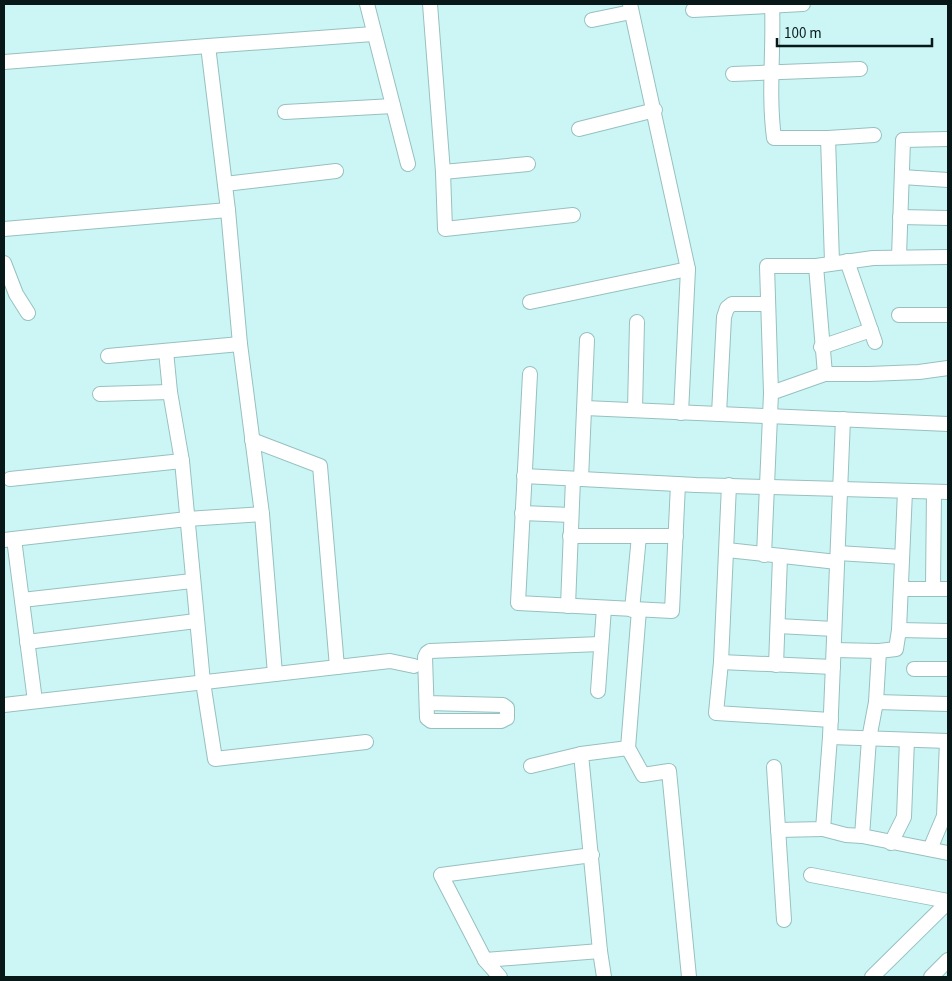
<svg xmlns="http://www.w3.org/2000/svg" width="952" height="981" viewBox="0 0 952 981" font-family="'Source Sans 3',sans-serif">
  <rect width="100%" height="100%" fill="#ccf6f5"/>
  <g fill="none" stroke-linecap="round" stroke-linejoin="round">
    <defs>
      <g id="minor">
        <path d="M367,4L408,164"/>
        <path d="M430,4L443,172L445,229L573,215"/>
        <path d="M630,4L688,269L681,413"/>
        <path d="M772,4C774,49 768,93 774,138H828L874,135"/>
        <path d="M693,10L803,4"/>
        <path d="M592,20L631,12"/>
        <path d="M208,46L228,210L240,344L262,514L275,674"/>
        <path d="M4,62L208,46L373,34"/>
        <path d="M733,74L860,69"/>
        <path d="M285,112L393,106"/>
        <path d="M579,129L655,110"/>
        <path d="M828,138L832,262"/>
        <path d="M443,172L528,164"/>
        <path d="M902,177L948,180"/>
        <path d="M225,184L336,171"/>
        <path d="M900,217L948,218"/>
        <path d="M4,229L228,210"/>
        <path d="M899,257L903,140L948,139"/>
        <path d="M847,261L875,342"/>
        <path d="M4,263L16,294L28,313"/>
        <path d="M816,266L825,374"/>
        <path d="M530,302L688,269"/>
        <path d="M899,315H948"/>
        <path d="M821,347L871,330"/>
        <path d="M166,351L170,392L182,461L203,682L215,759L366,742"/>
        <path d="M108,356L240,344"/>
        <path d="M530,374L518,603L672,611L678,484"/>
        <path d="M771,393L825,374H869L919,372L948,368"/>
        <path d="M100,394L170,392"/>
        <path d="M585,408L948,424"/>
        <path d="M635,409L637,322"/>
        <path d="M719,414L724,317L727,308L732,304H768"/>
        <path d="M252,440L320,466L337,667"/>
        <path d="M524,476L696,485L948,492"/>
        <path d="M10,479L182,461"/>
        <path d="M581,479L587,340"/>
        <path d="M729,485L721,662L716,713L831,720"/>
        <path d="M522,513L571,515"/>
        <path d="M570,536H676"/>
        <path d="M14,539L35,701"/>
        <path d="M4,540L187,519L262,514"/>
        <path d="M727,550L837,562"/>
        <path d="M838,553L902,557"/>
        <path d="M764,555L771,393L767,266H816L873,258L948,257"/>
        <path d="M933,588L934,492"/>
        <path d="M901,589H948"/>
        <path d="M22,600L192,581"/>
        <path d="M568,606L573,479"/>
        <path d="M632,610L639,536"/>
        <path d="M778,626L834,629"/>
        <path d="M899,630L948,631"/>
        <path d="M27,642L196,621"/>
        <path d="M834,650L879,651L896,649L899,630L905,491"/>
        <path d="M721,662L833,667"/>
        <path d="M776,665L780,557"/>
        <path d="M914,669H948"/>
        <path d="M598,691L604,608"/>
        <path d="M876,702L948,704"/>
        <path d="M427,703L503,705L507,708V718L501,721H431L427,718L425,657L427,653L430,651L600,644"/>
        <path d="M4,705L390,661L414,666"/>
        <path d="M830,737L948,741"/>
        <path d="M628,748L643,775L669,771L689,977"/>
        <path d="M531,766L581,754"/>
        <path d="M774,767L784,920"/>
        <path d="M823,829L846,835L862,836L948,853"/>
        <path d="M778,830L823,829L830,737L843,419"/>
        <path d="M862,836L869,739L876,702L879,651"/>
        <path d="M891,843L904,817L907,740"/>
        <path d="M930,849L944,816L947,741"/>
        <path d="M811,875L948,901"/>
        <path d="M485,960L600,951"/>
        <path d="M500,977L485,960L441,875L592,855"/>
        <path d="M604,977L600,951L581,754L628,748L639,610"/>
        <path d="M872,977L948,902"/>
        <path d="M931,977L948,960"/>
      </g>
    </defs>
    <use href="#minor" stroke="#97c0bf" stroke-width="16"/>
    <use href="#minor" stroke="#fff" stroke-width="14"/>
  </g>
  <rect width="952" height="981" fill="none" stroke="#081717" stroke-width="10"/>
  <path d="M777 38v8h155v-8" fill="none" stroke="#081717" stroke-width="2.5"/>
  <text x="784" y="38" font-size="15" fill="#081717" stroke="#ccf6f5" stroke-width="4" paint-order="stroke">100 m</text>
</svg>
